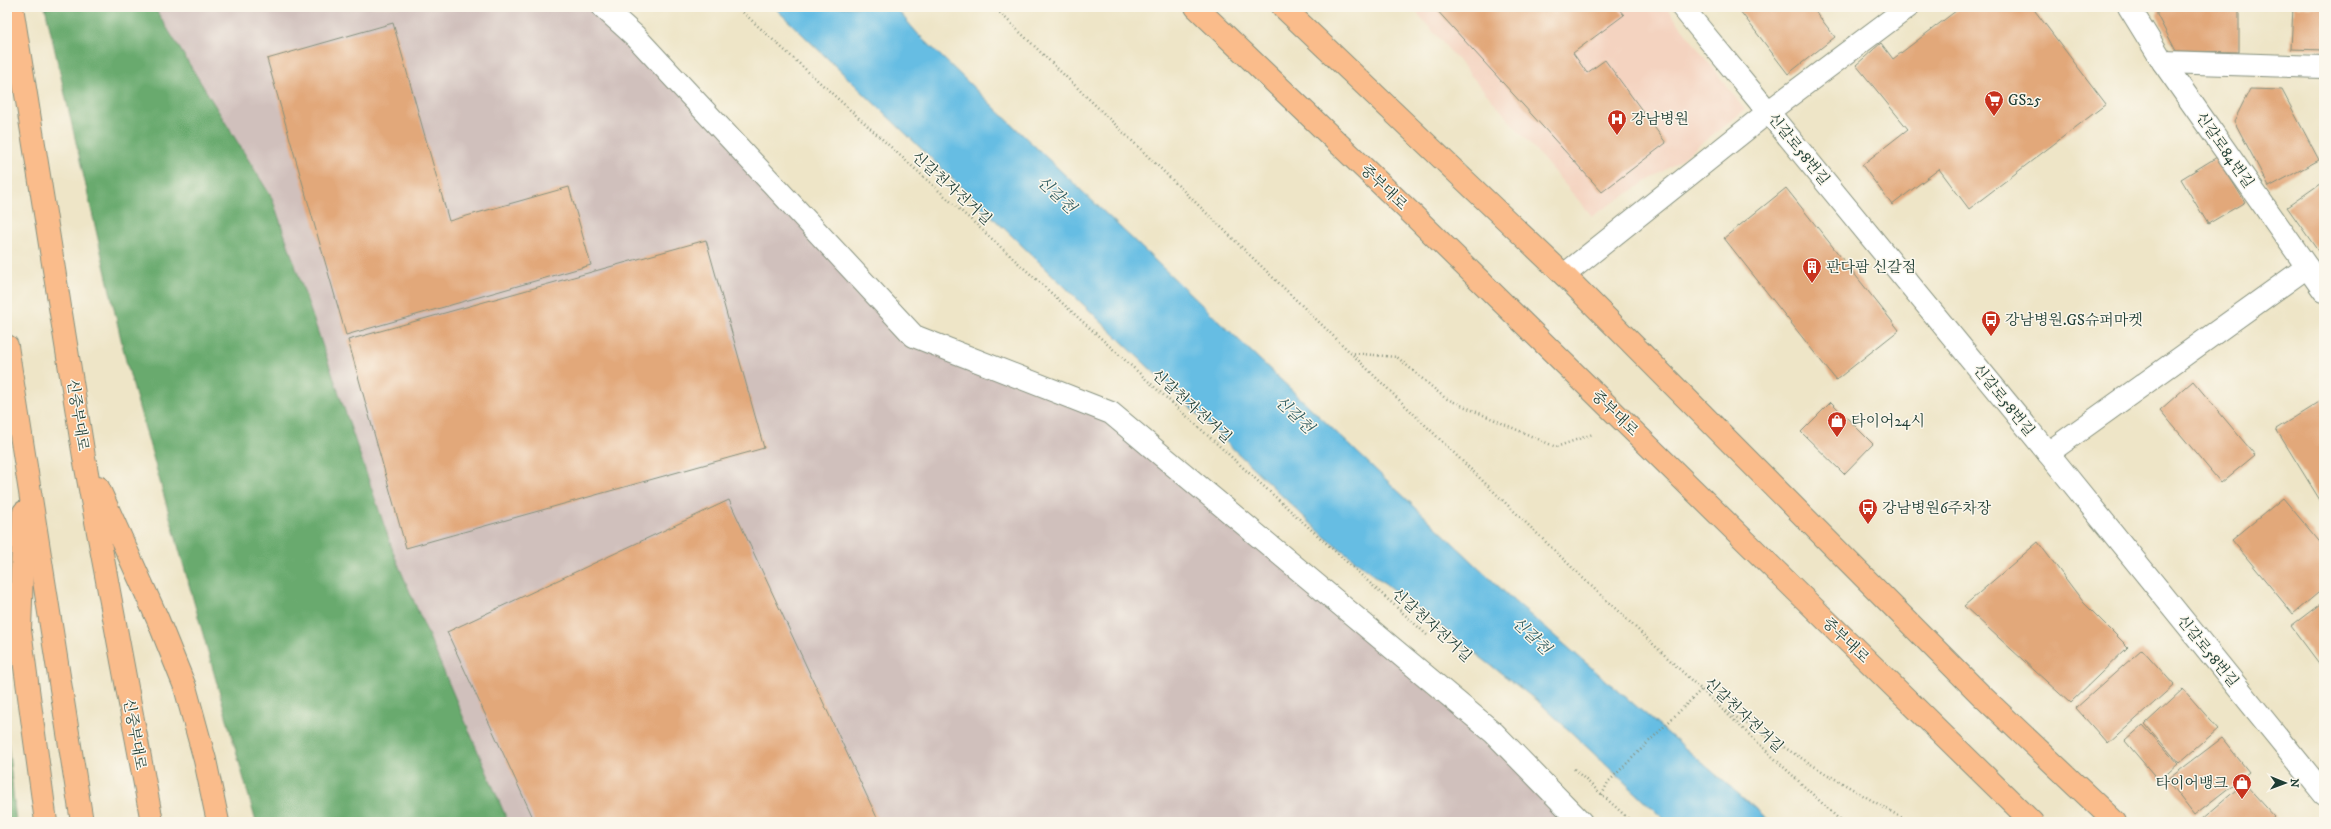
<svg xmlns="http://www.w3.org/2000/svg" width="2331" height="829" viewBox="0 0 2331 829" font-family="'IM FELL DW Pica','Noto Serif KR',serif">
  <rect width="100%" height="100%" fill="#fbf7ec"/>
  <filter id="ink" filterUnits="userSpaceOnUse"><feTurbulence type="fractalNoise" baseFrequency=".025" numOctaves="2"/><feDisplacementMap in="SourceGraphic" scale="8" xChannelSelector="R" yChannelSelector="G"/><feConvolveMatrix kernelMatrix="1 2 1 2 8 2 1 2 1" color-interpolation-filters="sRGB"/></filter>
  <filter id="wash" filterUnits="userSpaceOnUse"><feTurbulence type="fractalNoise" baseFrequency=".012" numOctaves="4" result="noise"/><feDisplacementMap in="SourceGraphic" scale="16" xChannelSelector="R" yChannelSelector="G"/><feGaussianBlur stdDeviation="0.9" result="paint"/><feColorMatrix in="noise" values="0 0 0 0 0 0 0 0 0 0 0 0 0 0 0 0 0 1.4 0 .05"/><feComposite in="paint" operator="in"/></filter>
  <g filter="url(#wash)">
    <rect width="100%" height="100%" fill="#eee5c7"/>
    <path fill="#f4d3c0" d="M1412,7H1666L1745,110L1676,163L1592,216Z"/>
    <path fill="#d0c0bc" d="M154,7H603L914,336L1111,413L1581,822H508L395,557L272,198Z"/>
    <g fill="#69aa6e" stroke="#447451">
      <path d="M45,7H154L272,198L395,557L508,822H256L126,361Z"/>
      <path d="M7,733L16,822H7Z"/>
    </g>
    <path fill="#66bde3" stroke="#427d8c" d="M774,7H895L917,33L1025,137L1515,602L1771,822H1667L1541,704L1325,537Z"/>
    <g id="blocks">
      <g fill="#e2a87a">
        <path d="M1434,7H1617L1624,15L1573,53L1587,73L1605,60L1666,143L1602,192Z"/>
        <path d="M1737,7H1812L1835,37L1788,74Z"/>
        <path d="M1961,7H2032L2106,104L1969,209L1939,169L1892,205L1862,165L1908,129L1856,65L1881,43L1893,59Z"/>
        <path d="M2157,7H2239V52L2176,51L2157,15Z"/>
        <path d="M2293,7H2324V50L2291,49Z"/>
        <path d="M393,23L449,221L569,187L591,265L346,335L267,59Z"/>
        <path d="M2250,89L2282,90L2319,160L2269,187L2234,121Z"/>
        <path d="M2217,157L2245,202L2208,224L2181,179Z"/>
        <path d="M2324,181V247L2318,251L2287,207Z"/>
        <path d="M1786,188L1899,330L1836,380L1724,238Z"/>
        <path d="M706,240L764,448L406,548L348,340Z"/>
        <path d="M2193,381L2255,455L2221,483L2160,410Z"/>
        <path d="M2324,399V504L2323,505L2276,429Z"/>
        <path d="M1831,402L1873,444L1844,474L1801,432Z"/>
        <path d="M2283,498L2324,547V588L2293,614L2232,540Z"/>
        <path d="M729,500L879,822H535L447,632Z"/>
        <path d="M2038,542L2084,603L2128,647L2070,703L1964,606Z"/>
        <path d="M2324,601V670L2291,626Z"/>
        <path d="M2142,649L2174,685L2108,744L2076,708Z"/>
        <path d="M2183,689L2218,729L2179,763L2145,724Z"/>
        <path d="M2143,725L2178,764L2159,781L2125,741Z"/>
        <path d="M2222,738L2249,772L2194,815L2167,780Z"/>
        <path d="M2244,783L2275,817L2270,822H2203L2201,820Z"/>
      </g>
    </g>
  </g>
  <g filter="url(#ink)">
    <use href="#blocks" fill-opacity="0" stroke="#86917e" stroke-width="1"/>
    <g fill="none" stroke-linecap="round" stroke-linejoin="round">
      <defs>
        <g id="minor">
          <path d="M603,7L635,36L914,336L1111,413L1494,733L1581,822"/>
          <path d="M2129,7L2163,62L2324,291"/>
          <path d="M2163,62L2324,67"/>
          <path d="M1564,275L1768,112L1908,7"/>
          <path d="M2048,453L2307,267"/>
        </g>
        <path id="tertiary" d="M1682,7L2048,453L2324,794"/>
        <g id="primary">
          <path d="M1196,7L1411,213L2032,822"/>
          <path d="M1283,7L1564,275L1981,695L2115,822"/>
        </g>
        <g id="trunk">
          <path d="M12,7L84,457L152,822"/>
          <path d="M7,346L82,822"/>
          <path d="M98,487L158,620L185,687L205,760L218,822"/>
          <path d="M24,512L20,630L46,822"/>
        </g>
      </defs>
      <use href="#minor" stroke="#86917e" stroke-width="24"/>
      <use href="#tertiary" stroke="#86917e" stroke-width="24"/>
      <use href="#primary" stroke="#86917e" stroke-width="24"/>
      <use href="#trunk" stroke="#86917e" stroke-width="24"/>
      <g stroke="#86917e" stroke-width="2.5" stroke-dasharray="1 3" stroke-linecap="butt">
        <path d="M737,7L1427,635"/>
        <path d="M994,7L1586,581L1842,822"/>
        <path d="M1350,353L1397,357L1445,398L1556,447L1593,434"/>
        <path d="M1723,709L1825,773L1909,822"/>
        <path d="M1574,769L1632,822"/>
        <path d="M1602,795L1608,782L1701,690"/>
      </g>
      <use href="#minor" stroke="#fff" stroke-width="22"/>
      <use href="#tertiary" stroke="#fff" stroke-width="22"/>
      <use href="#primary" stroke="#fabc8b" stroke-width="22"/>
      <use href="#trunk" stroke="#fabc8b" stroke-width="22"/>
    </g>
  </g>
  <defs>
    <symbol id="supermarket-pin" viewBox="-11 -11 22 30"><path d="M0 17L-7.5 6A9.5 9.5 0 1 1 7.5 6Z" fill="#c8321e" stroke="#fbf7ec"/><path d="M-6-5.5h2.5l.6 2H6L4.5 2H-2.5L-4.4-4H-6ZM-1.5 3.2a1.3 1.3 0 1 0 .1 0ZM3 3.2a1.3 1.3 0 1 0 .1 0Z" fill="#fff"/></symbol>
    <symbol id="hospital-pin" viewBox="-11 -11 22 30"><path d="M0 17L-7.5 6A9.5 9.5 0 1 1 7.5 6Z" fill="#c8321e" stroke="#fbf7ec"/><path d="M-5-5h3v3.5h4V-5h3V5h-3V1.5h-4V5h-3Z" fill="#fff"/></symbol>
    <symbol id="building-pin" viewBox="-11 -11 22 30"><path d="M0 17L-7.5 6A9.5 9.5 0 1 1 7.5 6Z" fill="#c8321e" stroke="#fbf7ec"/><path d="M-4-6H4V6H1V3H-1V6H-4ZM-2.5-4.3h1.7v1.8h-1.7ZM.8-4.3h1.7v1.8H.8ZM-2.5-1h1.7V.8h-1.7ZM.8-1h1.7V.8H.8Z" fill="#fff"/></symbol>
    <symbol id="bus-pin" viewBox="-11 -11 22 30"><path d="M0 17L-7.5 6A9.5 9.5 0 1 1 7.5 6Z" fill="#c8321e" stroke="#fbf7ec"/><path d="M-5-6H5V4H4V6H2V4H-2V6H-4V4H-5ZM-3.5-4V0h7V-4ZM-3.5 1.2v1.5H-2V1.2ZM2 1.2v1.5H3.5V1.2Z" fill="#fff"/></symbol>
    <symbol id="shop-pin" viewBox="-11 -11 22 30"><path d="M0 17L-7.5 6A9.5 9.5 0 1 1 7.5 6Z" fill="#c8321e" stroke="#fbf7ec"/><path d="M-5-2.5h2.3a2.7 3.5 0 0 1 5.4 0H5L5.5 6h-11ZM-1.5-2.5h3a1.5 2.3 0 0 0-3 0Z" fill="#fff"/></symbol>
  </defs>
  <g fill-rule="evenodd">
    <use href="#supermarket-pin" x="1983" y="89" width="22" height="30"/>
    <use href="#hospital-pin" x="1606" y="108" width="22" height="30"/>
    <use href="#building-pin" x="1801" y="256" width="22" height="30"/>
    <use href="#bus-pin" x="1980" y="309" width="22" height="30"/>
    <use href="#shop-pin" x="1826" y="410" width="22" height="30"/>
    <use href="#bus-pin" x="1857" y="497" width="22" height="30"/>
    <use href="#shop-pin" x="2231" y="772" width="22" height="30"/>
  </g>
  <g text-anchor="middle" stroke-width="3" stroke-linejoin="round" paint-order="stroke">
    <g font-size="15" fill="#1f3d34" stroke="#fbf7ec" text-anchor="start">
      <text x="2008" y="105">GS25</text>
      <text x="1631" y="124">강남병원</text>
      <text x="1826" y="272">판다팜 신갈점</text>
      <text x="2005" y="325">강남병원.GS슈퍼마켓</text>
      <text x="1851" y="426">타이어24시</text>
      <text x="1882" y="513">강남병원6주차장</text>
      <text x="2228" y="788" text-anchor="end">타이어뱅크</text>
    </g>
    <g font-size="15" fill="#1f3d34" stroke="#fbf7ec">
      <text transform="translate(1799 149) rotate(51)" y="5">신갈로58번길</text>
      <text transform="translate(2225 150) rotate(55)" y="5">신갈로84번길</text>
      <text transform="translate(1384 187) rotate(44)" y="5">중부대로</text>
      <text transform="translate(952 188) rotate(42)" y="5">신갈천자전거길</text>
      <text transform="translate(2004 400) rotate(51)" y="5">신갈로58번길</text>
      <text transform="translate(1192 406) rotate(42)" y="5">신갈천자전거길</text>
      <text transform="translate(1615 413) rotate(44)" y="5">중부대로</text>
      <text transform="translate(78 415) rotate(81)" y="5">신중부대로</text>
      <text transform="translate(1432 625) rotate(42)" y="5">신갈천자전거길</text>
      <text transform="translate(1846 640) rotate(44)" y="5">중부대로</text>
      <text transform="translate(2208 651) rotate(51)" y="5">신갈로58번길</text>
      <text transform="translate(1744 715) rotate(43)" y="5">신갈천자전거길</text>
      <text transform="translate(135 734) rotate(80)" y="5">신중부대로</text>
    </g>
    <g font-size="16" font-style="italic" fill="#315d60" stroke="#fbf7ec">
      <text transform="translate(1057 194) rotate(43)" y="6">신갈천</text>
      <text transform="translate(1295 414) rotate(43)" y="6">신갈천</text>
      <text transform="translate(1532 635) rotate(43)" y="6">신갈천</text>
    </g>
  </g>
  <rect width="2331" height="829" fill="none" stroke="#fbf7ec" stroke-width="24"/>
  <g transform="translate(2285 783) rotate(91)" stroke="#fbf7ec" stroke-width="3" paint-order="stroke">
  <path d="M0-3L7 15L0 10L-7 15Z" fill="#1f3d34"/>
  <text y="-6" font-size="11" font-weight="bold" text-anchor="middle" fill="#1f3d34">N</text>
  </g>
</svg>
